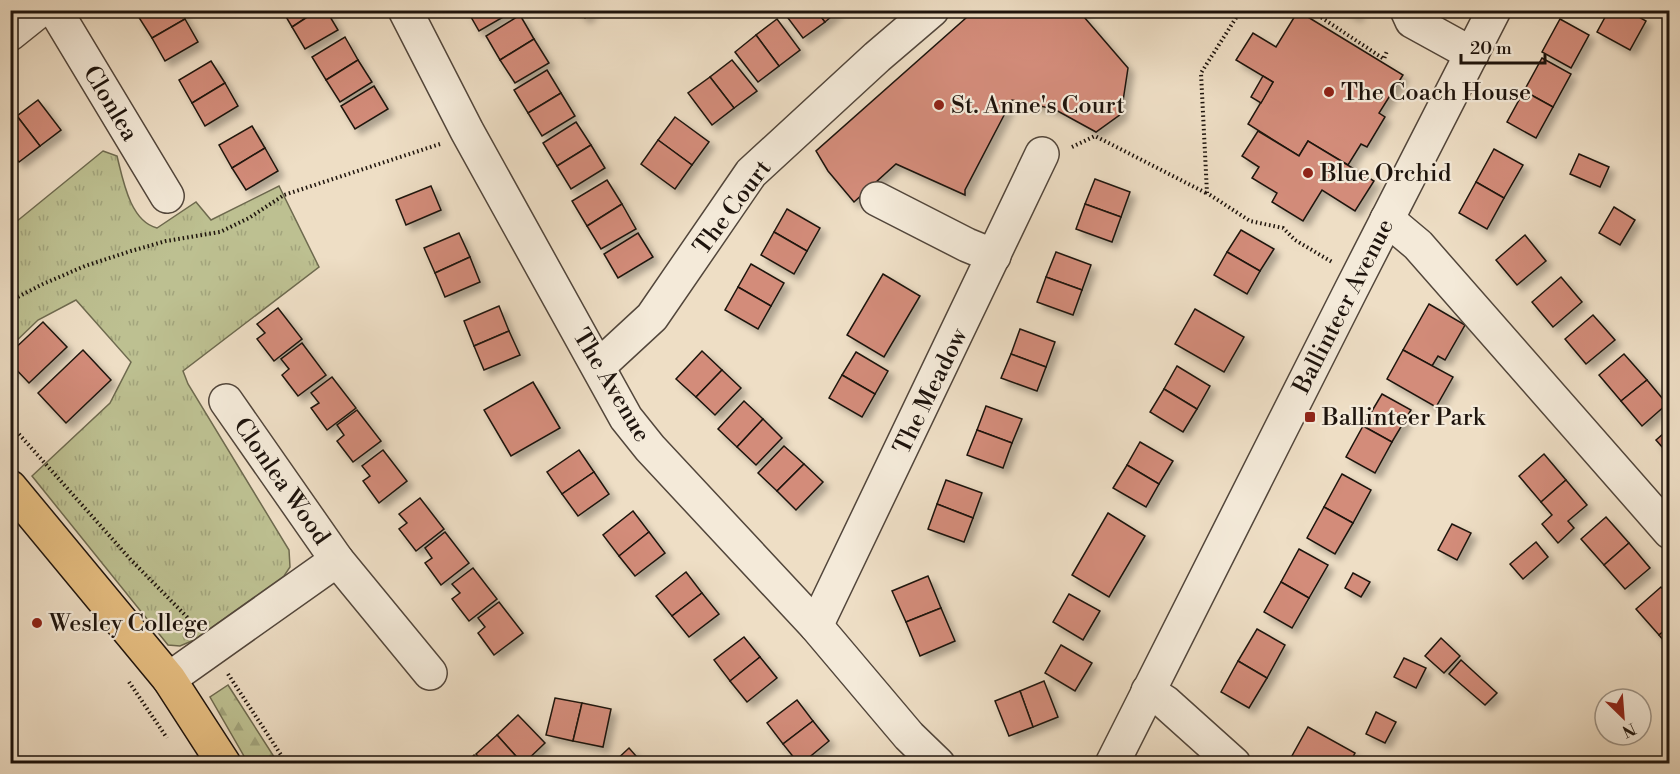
<svg xmlns="http://www.w3.org/2000/svg" width="1680" height="774" viewBox="0 0 1680 774" font-family="'Libre Bodoni',serif">
  <defs>
    <pattern id="grass-tufts" width="24" height="20" patternUnits="userSpaceOnUse" patternTransform="scale(1.5)"><rect width="24" height="20" fill="#bdc091"/><path d="M3 7l-1-3M5 7V3M7 7l1-3M15 17l-1-3M17 17v-4M19 17l1-3" fill="none" stroke="#a2a47c"/></pattern>
    <pattern id="forest-firs" width="22" height="20" patternUnits="userSpaceOnUse" patternTransform="scale(1.5)"><rect width="22" height="20" fill="#bdc091"/><path d="M5 1l3.5 6h-7zM16 11l3.5 6h-7z" fill="#a2a47c"/></pattern>
    <filter id="shadow"><feDropShadow dx="5.5" dy="5.5" stdDeviation="3" flood-color="#0004"/></filter>
  </defs>
  <rect width="100%" height="100%" fill="#eedec5"/>
  <filter id="stains"><feTurbulence type="fractalNoise" baseFrequency=".00333" numOctaves="4"/><feColorMatrix values="0 0 0 0 .2 0 0 0 0 .09 0 0 0 0 .02 0 0 0 .5 -.17"/></filter>
  <radialGradient id="worn" r=".72"><stop offset=".6" stop-color="#630" stop-opacity="0"/><stop offset="1" stop-color="#630" stop-opacity=".3"/></radialGradient>
  <path fill="url(#grass-tufts)" stroke="#6e6a4f" stroke-width="1.5" d="M103,151L117,156C123,180 130,221 157,228L196,202L211,220L279,186L319,267L183,371L188,384L289,550L290,567L284,576L194,640L180,646L168,645L32,476L110,403L131,362L76,300L38,320L11,346V226Z"/>
  <path fill="url(#forest-firs)" stroke="#6e6a4f" stroke-width="1.5" d="M228,685L278,763H248L210,697Z"/>
  <g fill="#d38c7a" stroke="#1e140d" stroke-width="1.5" filter="url(#shadow)">
    <path d="M147,10H180L185,19L152,38L138,16Z"/>
    <path d="M282,10H318L292,27Z"/>
    <path d="M318,10H326L338,30L305,49L292,27Z"/>
    <path d="M467,10H511L512,12L479,31Z"/>
    <path d="M577,10H592L585,18Z"/>
    <path d="M782,10H816L825,22L803,38Z"/>
    <path d="M816,10H839L825,22Z"/>
    <path d="M975,10H1078L1128,68L1121,114L1096,132L1054,109L1012,100L965,190V195L896,164L854,202L828,171L816,151Z"/>
    <path d="M1344,10H1359L1356,16Z"/>
    <path d="M1609,10H1627L1646,21L1630,50L1597,32Z"/>
    <path d="M1298,11L1403,75L1379,113L1385,117L1367,147L1361,144L1348,165L1308,141L1299,156L1248,124L1273,82L1236,60L1253,33L1276,47Z"/>
    <path d="M520,15L534,39L500,60L486,36Z"/>
    <path d="M185,19L198,42L165,61L152,38Z"/>
    <path d="M777,19L800,50L779,66L756,35Z"/>
    <path d="M1560,19L1589,35L1571,68L1542,52Z"/>
    <path d="M756,35L779,66L758,82L735,52Z"/>
    <path d="M345,37L358,60L326,80L312,57Z"/>
    <path d="M534,39L549,63L515,83L500,60Z"/>
    <path d="M1542,58L1571,74L1553,107L1524,91Z"/>
    <path d="M358,60L372,82L340,102L326,80Z"/>
    <path d="M732,60L757,91L734,108L710,77Z"/>
    <path d="M211,61L225,83L192,103L179,80Z"/>
    <path d="M547,70L561,93L528,113L514,90Z"/>
    <path d="M1263,76L1273,82L1261,103L1251,97Z"/>
    <path d="M710,77L734,108L712,125L688,93Z"/>
    <path d="M225,83L238,106L205,126L192,103Z"/>
    <path d="M374,86L388,109L355,129L341,106Z"/>
    <path d="M1524,91L1553,107L1536,138L1507,122Z"/>
    <path d="M561,93L575,116L542,136L528,113Z"/>
    <path d="M38,100L61,130L40,146L17,116Z"/>
    <path d="M17,116L40,146L19,162L10,151V121Z"/>
    <path d="M675,117L709,142L692,165L658,140Z"/>
    <path d="M576,122L591,145L557,166L543,143Z"/>
    <path d="M252,126L265,148L232,168L219,145Z"/>
    <path d="M1258,131L1299,156L1308,141L1374,181L1355,211L1322,190L1303,221L1272,202L1277,193L1252,178L1259,167L1242,156Z"/>
    <path d="M658,140L692,165L675,189L641,164Z"/>
    <path d="M591,145L605,168L571,189L557,166Z"/>
    <path d="M265,148L278,171L246,190L232,168Z"/>
    <path d="M1494,149L1523,165L1504,198L1476,182Z"/>
    <path d="M1579,154L1609,167L1600,187L1570,174Z"/>
    <path d="M1095,179L1130,192L1121,217L1085,204Z"/>
    <path d="M607,180L622,204L587,226L572,201Z"/>
    <path d="M1476,182L1504,198L1487,229L1459,213Z"/>
    <path d="M431,186L441,210L406,225L396,200Z"/>
    <path d="M622,204L636,229L601,249L587,226Z"/>
    <path d="M1085,204L1121,217L1112,242L1076,229Z"/>
    <path d="M1614,207L1635,220L1620,245L1599,233Z"/>
    <path d="M787,209L820,228L807,251L774,232Z"/>
    <path d="M1241,230L1274,249L1260,271L1227,252Z"/>
    <path d="M774,232L807,251L794,274L761,255Z"/>
    <path d="M459,233L470,257L435,273L424,248Z"/>
    <path d="M638,233L653,257L618,278L604,254Z"/>
    <path d="M1525,235L1546,261L1517,285L1496,260Z"/>
    <path d="M1056,252L1091,265L1082,290L1046,277Z"/>
    <path d="M1227,252L1260,271L1247,294L1214,275Z"/>
    <path d="M470,257L480,282L445,297L435,273Z"/>
    <path d="M751,264L784,283L771,306L738,287Z"/>
    <path d="M883,274L920,296L884,357L847,335Z"/>
    <path d="M1046,277L1082,290L1073,315L1037,302Z"/>
    <path d="M1561,277L1582,302L1553,327L1532,302Z"/>
    <path d="M738,287L771,306L758,329L725,310Z"/>
    <path d="M1429,304L1465,325L1445,360L1438,356L1432,366L1403,350Z"/>
    <path d="M499,306L509,331L474,346L464,321Z"/>
    <path d="M278,308L302,339L274,361L257,339L265,333L257,324Z"/>
    <path d="M1195,309L1244,337L1224,372L1175,344Z"/>
    <path d="M1593,315L1615,340L1586,364L1565,339Z"/>
    <path d="M43,322L67,347L29,383L10,363V353Z"/>
    <path d="M1020,329L1055,342L1046,367L1011,354Z"/>
    <path d="M509,331L520,355L484,370L474,346Z"/>
    <path d="M302,343L326,375L298,396L282,375L289,369L281,359Z"/>
    <path d="M83,350L111,380L66,423L38,393Z"/>
    <path d="M1403,350L1453,377L1436,407L1387,379Z"/>
    <path d="M702,351L722,370L696,397L676,379Z"/>
    <path d="M856,352L888,371L875,394L842,375Z"/>
    <path d="M1011,354L1046,367L1037,391L1001,378Z"/>
    <path d="M1624,354L1647,380L1621,401L1599,375Z"/>
    <path d="M1177,366L1210,386L1197,409L1164,389Z"/>
    <path d="M722,370L741,388L715,415L696,397Z"/>
    <path d="M842,375L875,394L862,417L829,398Z"/>
    <path d="M332,377L356,408L327,430L311,408L319,403L311,393Z"/>
    <path d="M1647,380L1667,404L1642,426L1621,401Z"/>
    <path d="M533,382L560,428L511,456L484,410Z"/>
    <path d="M1164,389L1197,409L1183,432L1150,412Z"/>
    <path d="M1382,394L1411,410L1392,442L1363,426Z"/>
    <path d="M744,401L763,419L737,447L718,429Z"/>
    <path d="M986,406L1022,419L1012,443L977,430Z"/>
    <path d="M357,410L381,441L353,462L337,441L344,435L337,425Z"/>
    <path d="M763,419L782,438L756,465L737,447Z"/>
    <path d="M1363,426L1392,442L1375,473L1346,457Z"/>
    <path d="M1670,428V456L1656,440Z"/>
    <path d="M977,430L1012,443L1003,468L967,455Z"/>
    <path d="M1140,442L1173,461L1159,484L1127,465Z"/>
    <path d="M784,446L804,464L777,491L758,473Z"/>
    <path d="M383,450L407,481L379,503L363,481L370,476L362,466Z"/>
    <path d="M579,450L594,472L562,494L547,472Z"/>
    <path d="M1544,454L1566,480L1541,502L1519,476Z"/>
    <path d="M804,464L823,482L796,510L777,491Z"/>
    <path d="M1127,465L1159,484L1146,507L1113,488Z"/>
    <path d="M594,472L609,494L578,516L562,494Z"/>
    <path d="M1342,474L1371,490L1353,523L1324,507Z"/>
    <path d="M946,480L982,493L973,518L937,504Z"/>
    <path d="M1566,480L1587,505L1568,521L1574,528L1558,543L1542,524L1552,515L1541,502Z"/>
    <path d="M420,498L444,529L416,551L399,529L407,523L399,514Z"/>
    <path d="M937,504L973,518L964,542L928,529Z"/>
    <path d="M1324,507L1353,523L1335,554L1307,538Z"/>
    <path d="M633,511L649,532L619,556L603,535Z"/>
    <path d="M1108,513L1145,536L1109,597L1072,575Z"/>
    <path d="M1606,517L1629,543L1604,565L1581,539Z"/>
    <path d="M1452,524L1471,533L1457,560L1438,550Z"/>
    <path d="M445,532L469,563L441,585L425,563L432,558L425,548Z"/>
    <path d="M649,532L665,553L635,576L619,556Z"/>
    <path d="M1536,542L1548,557L1523,579L1510,564Z"/>
    <path d="M1629,543L1650,568L1625,589L1604,565Z"/>
    <path d="M1299,549L1328,565L1309,598L1281,582Z"/>
    <path d="M473,568L497,599L469,621L452,599L460,593L452,584Z"/>
    <path d="M686,572L702,593L672,616L656,596Z"/>
    <path d="M1353,573L1370,582L1361,597L1345,588Z"/>
    <path d="M928,576L941,608L906,622L892,591Z"/>
    <path d="M1281,582L1309,598L1292,628L1264,612Z"/>
    <path d="M1661,587L1670,597V626L1659,635L1636,609Z"/>
    <path d="M702,593L719,614L689,637L672,616Z"/>
    <path d="M1069,594L1100,611L1083,640L1053,622Z"/>
    <path d="M499,602L523,633L494,655L478,633L485,627L478,618Z"/>
    <path d="M941,608L955,641L920,656L906,622Z"/>
    <path d="M1670,626V648L1659,635Z"/>
    <path d="M1257,629L1285,645L1267,678L1238,661Z"/>
    <path d="M744,637L760,657L730,681L714,660Z"/>
    <path d="M1441,638L1460,656L1444,673L1425,656Z"/>
    <path d="M1061,645L1092,663L1075,691L1045,673Z"/>
    <path d="M760,657L777,678L747,702L730,681Z"/>
    <path d="M1404,658L1426,668L1416,688L1394,677Z"/>
    <path d="M1461,660L1497,693L1485,705L1449,674Z"/>
    <path d="M1238,661L1267,678L1249,708L1221,692Z"/>
    <path d="M1044,681L1058,717L1033,727L1020,691Z"/>
    <path d="M1020,691L1033,727L1009,736L995,701Z"/>
    <path d="M555,698L582,703L573,741L546,735Z"/>
    <path d="M797,700L813,721L783,744L767,723Z"/>
    <path d="M582,703L611,709L603,747L573,741Z"/>
    <path d="M1376,712L1396,722L1385,743L1366,734Z"/>
    <path d="M518,715L545,743L523,764L497,735Z"/>
    <path d="M813,721L829,741L801,764H799L783,744Z"/>
    <path d="M1308,727L1355,753L1349,764L1288,763Z"/>
    <path d="M497,735L523,764H485L476,754Z"/>
    <path d="M629,748L643,764H612Z"/>
    <path d="M474,755L482,764H465Z"/>
  </g>
  <g fill="none" stroke-linecap="round" stroke-linejoin="round">
    <defs>
      <g id="minor">
        <path d="M55,10L167,196"/>
        <path d="M405,10L467,131L626,418L650,448L816,626L909,736L938,764"/>
        <path d="M1407,10L1412,21L1472,54"/>
        <path d="M10,34L40,10"/>
        <path d="M877,199L967,245L994,256"/>
        <path d="M1387,219L1418,245L1670,532"/>
        <path d="M599,366L652,317L751,173L877,57L932,10"/>
        <path d="M226,401L337,560L430,673"/>
        <path d="M816,626L1042,154"/>
        <path d="M169,679L337,560"/>
        <path d="M1148,691L1165,702L1234,764"/>
        <path d="M1112,764L1351,290L1494,10"/>
      </g>
      <path id="major" d="M10,487L169,679L224,764"/>
    </defs>
    <use href="#minor" stroke="#52463b" stroke-width="36"/>
    <use href="#major" stroke="#1e140d" stroke-width="36"/>
    <g stroke="#1e140d" stroke-width="4" stroke-dasharray="1.5 3" stroke-linecap="butt">
      <path d="M1241,10L1201,73L1207,193L1250,221L1283,228L1295,240L1332,262"/>
      <path d="M1310,10L1384,59L1387,51"/>
      <path d="M1072,147L1095,136L1206,193"/>
      <path d="M10,301L43,284L85,266L131,251L166,241L220,232L249,218L284,195L440,144"/>
      <path d="M10,424L131,560L187,617L194,627"/>
      <path d="M228,674L287,764"/>
      <path d="M129,682L167,738"/>
    </g>
    <use href="#minor" stroke="#f4ead9" stroke-width="33"/>
    <use href="#major" stroke="#e7bf82" stroke-width="33"/>
  </g>
  <g fill="#8f2418" stroke="#f4ead9" stroke-width="2">
    <circle cx="1329" cy="92" r="6"/>
    <circle cx="939" cy="105" r="6"/>
    <circle cx="1308" cy="173" r="6"/>
    <rect x="1304" y="411" width="12" height="12" rx="3"/>
    <circle cx="37" cy="623" r="6"/>
  </g>
  <g text-anchor="middle" stroke-width="4.5" stroke-linejoin="round" paint-order="stroke">
    <g font-size="24" fill="#1e140d" stroke="#f4ead9" text-anchor="start">
      <text x="1341" y="100">The Coach House</text>
      <text x="951" y="113">St. Anne's Court</text>
      <text x="1320" y="181">Blue Orchid</text>
      <text x="1322" y="425">Ballinteer Park</text>
      <text x="49" y="631">Wesley College</text>
    </g>
    <g font-size="24" fill="#1e140d" stroke="#f4ead9">
      <text transform="translate(111 103) rotate(59)" y="8">Clonlea</text>
      <text transform="translate(732 207) rotate(-53)" y="8">The Court</text>
      <text transform="translate(1343 306) rotate(-63)" y="8">Ballinteer Avenue</text>
      <text transform="translate(612 385) rotate(59)" y="8">The Avenue</text>
      <text transform="translate(930 391) rotate(-64)" y="8">The Meadow</text>
      <text transform="translate(282 481) rotate(55)" y="8">Clonlea Wood</text>
    </g>
  </g>
  <rect width="1680" height="774" fill="none" stroke="#eedec5" stroke-width="36"/>
  <rect x="12" y="12" width="1656" height="750" fill="none" stroke="#1e140d" stroke-width="3"/>
  <rect x="18" y="18" width="1644" height="738" fill="none" stroke="#1e140d" stroke-width="1.5"/>
  <g transform="translate(1623 717) rotate(155)"><circle r="28" fill="#f4ead9" stroke="#9e9487" stroke-width="1.5"/>
  <path d="M0-4.5L10 22L0 15L-10 22Z" fill="#8f2418"/>
  <text y="-9" font-size="16" font-weight="bold" text-anchor="middle" fill="#1e140d">N</text>
  </g>
  <path d="M1461 54v9h84v-9" fill="none" stroke="#1e140d" stroke-width="3"/>
  <text x="1470" y="54" font-size="18" fill="#1e140d" stroke="#f4ead9" stroke-width="4.5" paint-order="stroke">20 m</text>
  <rect width="100%" height="100%" filter="url(#stains)"/>
  <rect width="100%" height="100%" fill="url(#worn)"/>
</svg>
